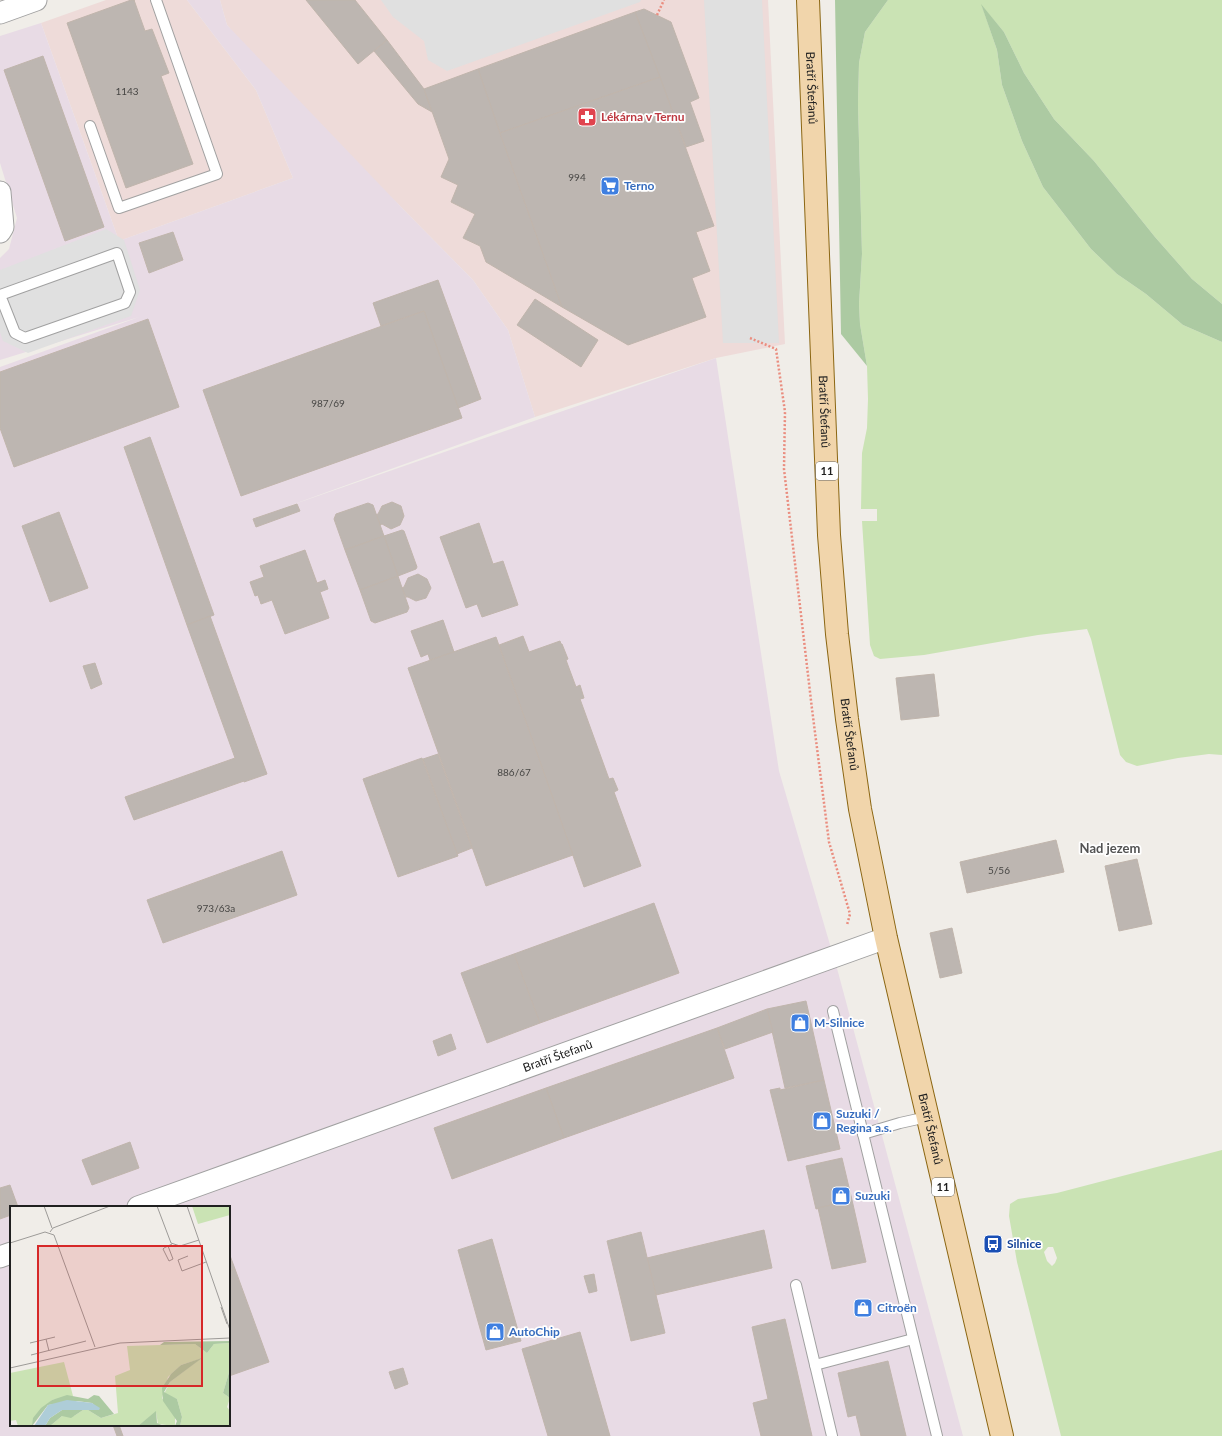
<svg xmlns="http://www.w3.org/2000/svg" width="1222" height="1436" viewBox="0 0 1222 1436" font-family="Lato,sans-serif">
  <rect width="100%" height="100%" fill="#f0ede8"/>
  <g fill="#eedbd9">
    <path d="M106,0H187L256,90L293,178L119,241L41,23Z"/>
    <path d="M220,0H768L785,344L716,358L535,417L508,330L473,280L398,204L296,107L227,25Z"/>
  </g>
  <path fill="#e8dbe5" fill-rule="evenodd" d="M187,0H220L227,25L403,209L473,280L508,330L535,417L283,508L716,358L779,771L838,972L963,1436H0V367L139,317L0,360V258L9,249L17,218L0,163V36L41,23L119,241L293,178L256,90ZM11,1207H229V1425H11Z"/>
  <g fill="#cae3b4" fill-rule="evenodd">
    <path d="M888,0H1222V304L1192,279L1155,237L1094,161L1054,119L1024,73L1004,32L982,6L997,50L1002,85L1022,141L1043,187L1091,249L1117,274L1146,294L1183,325L1222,342V755L1209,754L1178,758L1137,766L1126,762L1120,755L1091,639L1087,629L1038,635L924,655L880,659L874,656L870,645L862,521H877V509H861L862,453L867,428L868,399L867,366L860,324L859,304L862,254L858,104L859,63L865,32Z"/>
    <path d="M1222,1150V1436H1061L1017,1262L1009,1216L1010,1204L1018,1199L1057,1193ZM1048,1247H1053L1057,1258L1055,1263L1052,1266L1047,1261L1044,1252Z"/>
  </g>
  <g fill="#accaa2">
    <path d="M835,0H888L865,32L859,63L858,104L862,254L859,304L860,324L867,366L841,334Z"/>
    <path d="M981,4L1004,32L1024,73L1054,119L1094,161L1155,237L1192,279L1222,304V342L1183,325L1146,294L1117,274L1091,249L1043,187L1022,141L1002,85L997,50Z"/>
  </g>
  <g fill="#e0e0e0">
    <path d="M381,0H641L640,2L447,71L428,60L424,41L393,17Z"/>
    <path d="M704,0H762L779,343H723Z"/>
    <path d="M106,229L124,240L140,290L131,316L28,353L3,341L0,332V270Z"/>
  </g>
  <g fill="#bdb6b1" stroke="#c0b5ac">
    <path d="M131,0H135H134L145,31L152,29L169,73L161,76L193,164L126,188L67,23Z"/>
    <path d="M306,0H355L387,40L358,64Z"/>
    <path d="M644,9L671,22L699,98L690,102L704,141L686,147L635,12Z"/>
    <path d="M635,12L660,77L500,133L478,69Z"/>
    <path d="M387,40L424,89L432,112L418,104L374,51Z"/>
    <path d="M43,56L104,227L65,241L4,70Z"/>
    <path d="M478,69L500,133L562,307L486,262L480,246L463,238L475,214L451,202L458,185L441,177L449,159L424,89Z"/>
    <path d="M660,77L714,226L696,232L710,271L692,278L706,317L628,345L562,307L500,133Z"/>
    <path d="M173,232L183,260L149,273L139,243Z"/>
    <path d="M438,280L481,399L458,408L424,311L381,326L373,303Z"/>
    <path d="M535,299L598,340L581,367L517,325Z"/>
    <path d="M424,311L462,418L241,496L203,390Z"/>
    <path d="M148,319L179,407L14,467L0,428V372Z"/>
    <path d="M150,437L214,615L187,625L124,447Z"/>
    <path d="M392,502L401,506L404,516L400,525L391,529L382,524L380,525L376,515L378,514L382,506Z"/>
    <path d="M368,503L373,505L384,536L345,550L334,519L336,514Z"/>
    <path d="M297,504L300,511L256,527L253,519Z"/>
    <path d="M59,512L88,588L50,602L22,526Z"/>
    <path d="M479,523L493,564L503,561L518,605L482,617L477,604L466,608L440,537Z"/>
    <path d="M402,530L404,531L417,567L416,569L398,576L384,536Z"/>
    <path d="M384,536L398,576L360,590L345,550Z"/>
    <path d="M305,550L317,583L325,580L328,589L320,592L329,618L285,634L272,600L261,604L258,595L255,596L250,582L264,577L260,566Z"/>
    <path d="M418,574L427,579L431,588L426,598L416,601L408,597H406L402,588L404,587L408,578Z"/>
    <path d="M398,576L409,608L407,612L375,623L371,621L360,590Z"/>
    <path d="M210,616L267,774L244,782V781L134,820L125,797L235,758L187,625Z"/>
    <path d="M443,620L454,652L430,660L428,654L421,657L411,631Z"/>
    <path d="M523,636L529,652L560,641L561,644H562L568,659L566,660L576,687L580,685L584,698L580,699L609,779L613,778L618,790L614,792L641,866L584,887L499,645Z"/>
    <path d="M496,637L573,855L486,886L408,668Z"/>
    <path d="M95,663L102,684L91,689L83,666Z"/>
    <path d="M934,674L939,716L901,720L896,678Z"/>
    <path d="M438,754L472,848L457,854L423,759Z"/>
    <path d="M422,758L458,856L398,877L363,779Z"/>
    <path d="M1056,840L1064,872L967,893L960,862Z"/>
    <path d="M282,851L297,895L163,943L147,900Z"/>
    <path d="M1137,859L1152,924L1119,931L1105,866Z"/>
    <path d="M654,903L679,973L540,1023L514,954Z"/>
    <path d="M952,928L962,973L940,978L930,933Z"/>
    <path d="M514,954L540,1023L487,1043L461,973Z"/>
    <path d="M806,1001L824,1080L785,1088L767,1009Z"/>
    <path d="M767,1009L773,1032L725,1049L717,1028Z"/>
    <path d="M717,1028L734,1078L564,1138L546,1088Z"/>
    <path d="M451,1034L456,1049L438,1056L433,1041Z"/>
    <path d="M824,1080L840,1149L788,1161L770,1090L780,1088V1090Z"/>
    <path d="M546,1088L564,1138L452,1179L434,1128Z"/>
    <path d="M130,1142L139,1168L92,1185L82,1160Z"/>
    <path d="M842,1158L852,1200L816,1209L806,1166Z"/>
    <path d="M10,1185L18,1207H11V1215L0,1219V1188Z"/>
    <path d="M852,1200L866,1262L832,1269L818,1208Z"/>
    <path d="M764,1230L772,1268L656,1295L647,1258Z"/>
    <path d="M641,1232L665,1333L631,1341L607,1241Z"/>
    <path d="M492,1239L521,1341L486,1350L458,1250Z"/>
    <path d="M229,1253L235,1269L229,1271Z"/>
    <path d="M235,1269L269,1362L229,1376V1271Z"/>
    <path d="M594,1274L597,1291L589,1293L584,1276Z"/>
    <path d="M785,1319L812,1436H761L753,1403L768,1399L752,1327Z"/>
    <path d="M580,1332L610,1436H548L522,1349Z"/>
    <path d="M888,1361L906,1436H861L856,1415L848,1417L838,1373Z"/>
    <path d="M403,1368L408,1384L395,1389L389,1372Z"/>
    <path d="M113,1425H119L123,1436H117Z"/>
  </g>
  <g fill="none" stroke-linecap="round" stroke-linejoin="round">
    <defs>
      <g id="lane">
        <path d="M90,126L119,208L217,174L156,0"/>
        <path d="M0,295L15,333L25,338L125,303L130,292L117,253L0,295"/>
        <path d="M833,1011L937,1436"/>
        <path d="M863,1134L900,1123L927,1117"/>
        <path d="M796,1285L832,1436"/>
        <path d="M815,1365L913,1339"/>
      </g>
      <g id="street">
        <path d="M0,13L36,0"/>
        <path d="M0,192L3,227L0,232"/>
        <path id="s1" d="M138,1207L886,938"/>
        <path d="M0,1257L11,1253"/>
      </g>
      <g id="primary">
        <path id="s2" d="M808,0L829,535L837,634L847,719L860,809L886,938L1002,1436"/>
      </g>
    </defs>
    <use href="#lane" stroke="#a1a1a1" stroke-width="12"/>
    <use href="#street" stroke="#a1a1a1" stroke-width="23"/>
    <use href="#primary" stroke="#8b6612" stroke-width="24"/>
    <g stroke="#ea8d7f" stroke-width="2.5" stroke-dasharray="2 2" stroke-linecap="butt">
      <path d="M657,15L664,0"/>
      <path d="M750,338L776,349L785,412L784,469L812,709L829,842L850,914L847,925"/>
    </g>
    <use href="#lane" stroke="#fff" stroke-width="10"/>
    <use href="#street" stroke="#fff" stroke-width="21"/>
    <use href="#primary" stroke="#f1d5ab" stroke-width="22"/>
  </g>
  <defs>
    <symbol id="pharmacy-square" viewBox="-11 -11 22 22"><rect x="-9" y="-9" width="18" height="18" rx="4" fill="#e0444e" stroke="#fff"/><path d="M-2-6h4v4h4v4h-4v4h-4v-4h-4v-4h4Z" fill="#fff"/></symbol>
    <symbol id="supermarket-square" viewBox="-11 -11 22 22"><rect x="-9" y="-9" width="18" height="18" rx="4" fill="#3f7fe0" stroke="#fff"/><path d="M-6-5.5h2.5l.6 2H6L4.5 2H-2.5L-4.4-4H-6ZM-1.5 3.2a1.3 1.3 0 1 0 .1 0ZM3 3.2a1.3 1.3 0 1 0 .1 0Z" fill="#fff"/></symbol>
    <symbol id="shop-square" viewBox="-11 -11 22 22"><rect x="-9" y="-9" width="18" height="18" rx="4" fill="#3f7fe0" stroke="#fff"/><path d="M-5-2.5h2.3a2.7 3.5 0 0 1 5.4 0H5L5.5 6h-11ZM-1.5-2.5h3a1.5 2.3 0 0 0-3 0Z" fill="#fff"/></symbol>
    <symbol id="bus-square" viewBox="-11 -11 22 22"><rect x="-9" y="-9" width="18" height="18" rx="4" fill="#1a4fb4" stroke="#fff"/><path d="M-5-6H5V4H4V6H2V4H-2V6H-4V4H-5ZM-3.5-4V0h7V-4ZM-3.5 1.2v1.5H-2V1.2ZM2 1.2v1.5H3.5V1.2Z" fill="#fff"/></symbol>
  </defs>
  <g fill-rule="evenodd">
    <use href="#pharmacy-square" x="576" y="106" width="22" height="22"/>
    <use href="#supermarket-square" x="599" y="175" width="22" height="22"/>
    <use href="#shop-square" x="789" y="1012" width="22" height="22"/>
    <use href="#shop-square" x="811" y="1110" width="22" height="22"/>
    <use href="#shop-square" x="830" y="1185" width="22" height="22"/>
    <use href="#bus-square" x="982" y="1233" width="22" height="22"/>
    <use href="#shop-square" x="852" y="1297" width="22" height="22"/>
    <use href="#shop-square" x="484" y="1321" width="22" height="22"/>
  </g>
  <g text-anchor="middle" stroke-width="3.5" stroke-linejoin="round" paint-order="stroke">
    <g font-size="10" fill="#474644">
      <text x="127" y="95">1143</text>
      <text x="577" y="181">994</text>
      <text x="328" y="407">987/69</text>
      <text x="514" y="776">886/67</text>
      <text x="999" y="874">5/56</text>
      <text x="216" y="912">973/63a</text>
    </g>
    <g fill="#fff" stroke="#636363" stroke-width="1">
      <rect x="816" y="462" width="22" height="18" rx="3"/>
      <rect x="932" y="1178" width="22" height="18" rx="3"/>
    </g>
    <g font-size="11" font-weight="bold" fill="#202020">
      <text x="827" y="475">11</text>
      <text x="943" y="1191">11</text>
    </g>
    <g font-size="12" fill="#202020" stroke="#fff">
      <text dy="4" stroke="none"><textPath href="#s2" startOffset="88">Bratří Štefanů</textPath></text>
      <text dy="4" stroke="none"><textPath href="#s2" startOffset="412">Bratří Štefanů</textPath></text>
      <text dy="4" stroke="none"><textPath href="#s2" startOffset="736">Bratří Štefanů</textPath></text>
      <text dy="4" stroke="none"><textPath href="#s1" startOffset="446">Bratří Štefanů</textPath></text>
      <text dy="4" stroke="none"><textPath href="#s2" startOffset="1139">Bratří Štefanů</textPath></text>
    </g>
    <g font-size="12" font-weight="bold" fill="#be3a42" stroke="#fff" text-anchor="start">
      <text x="601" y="121">Lékárna v Ternu</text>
    </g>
    <g font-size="12" font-weight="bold" fill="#366cbe" stroke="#fff" text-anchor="start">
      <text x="624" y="190">Terno</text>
      <text x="814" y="1027">M-Silnice</text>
      <text x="836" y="1118">Suzuki /<tspan x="836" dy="14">Regina a.s.</tspan></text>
      <text x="855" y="1200">Suzuki</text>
      <text x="877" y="1312">Citroën</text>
      <text x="509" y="1336">AutoChip</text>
    </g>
    <g font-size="12" font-weight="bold" fill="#164399" stroke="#fff" text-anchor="start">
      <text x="1007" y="1248">Silnice</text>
    </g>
    <g font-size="13" font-weight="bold" fill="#535353" stroke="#fff">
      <text x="1110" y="853">Nad jezem</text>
    </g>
  </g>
  <g transform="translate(10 1206)">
    <rect width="220" height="220" fill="#f0ede8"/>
    <path d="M182,0H220V9L188,18ZM220,137V163L213,187L220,192L217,201L220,205V220H170L172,211L167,193L154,188L160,176L190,153L171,159L158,171L152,192L165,211V220L148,218L146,206L128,220H40L52,210H64L73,204H78L91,212L108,207L105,170L120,164L117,140L185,138L197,147L204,138ZM54,156L63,190L42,194L26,209L22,220H8L6,214L0,215V167Z" fill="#cae3b4"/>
    <path d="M220,135V137L204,138L197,147L185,138L150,139L154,136ZM192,152L160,176L154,186L167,193L172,211L170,220H165L167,215L153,195L152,182L161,168L171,159ZM220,163V192L213,187ZM57,189L78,193L84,189L89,190L104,208L91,212L78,204H73L61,212L52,210L40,220H35L40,212L52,204L70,203L89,204L82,197L67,195L38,199L22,220L23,212L31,202L42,194ZM146,205L147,217L154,220H128Z" fill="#accaa2"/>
    <path d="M57,194L82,197L90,202L89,204H52L40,212L35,220H24L38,199Z" fill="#aecdd8"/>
    <path fill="none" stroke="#9d9b98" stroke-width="1" d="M34,0L42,22M147,0L161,37L170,40L189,34M177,0L220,124M40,26L43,22L100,0M0,37L35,26L44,29L85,141M158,40L163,53L159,55L153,43L154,42L162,38M178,50L168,54L172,65L196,56M211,101L217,118M36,133L39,145M20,137L45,131M21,149L76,135M0,162L110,137L220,132"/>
    <path fill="#d62828" fill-opacity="0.15" stroke="#d62828" stroke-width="2" d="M28,40H192V180H28Z"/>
    <rect width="220" height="220" fill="none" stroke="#202020" stroke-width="2"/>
  </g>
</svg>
